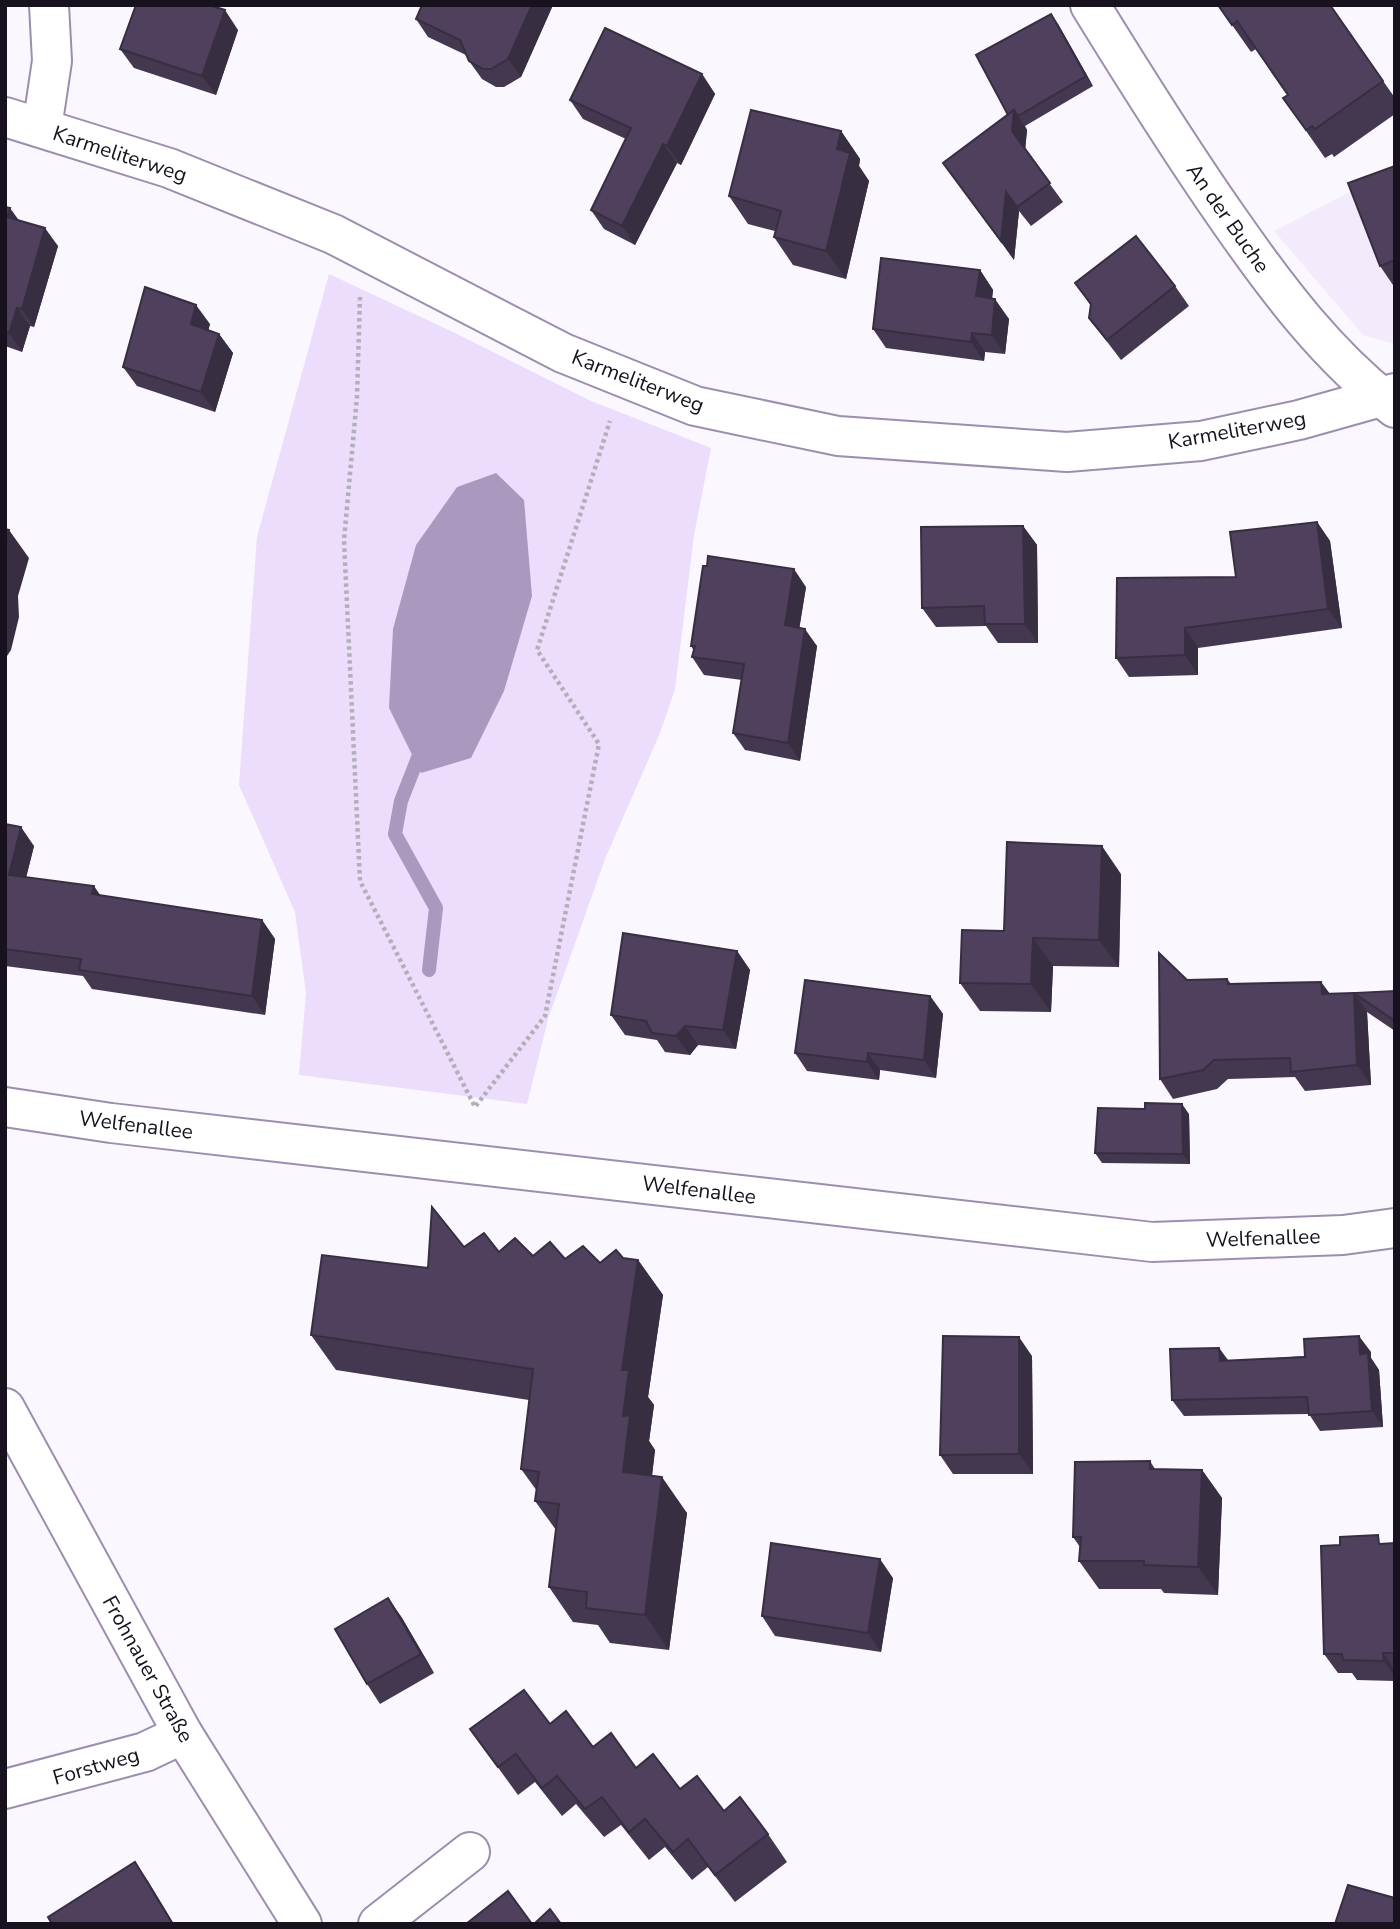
<svg xmlns="http://www.w3.org/2000/svg" width="1400" height="1929" viewBox="0 0 1400 1929" font-family="'Nunito Sans',sans-serif">
  <rect width="100%" height="100%" fill="#faf7fe"/>
  <path fill="#f3ebfc" d="M1395,169V344L1363,335L1274,231Z"/>
  <path fill="#ebddfb" fill-rule="evenodd" d="M329,274L455,333L591,401L711,448L694,535L675,689L660,733L605,859L548,1019L527,1104L299,1075L306,993L295,912L239,785L257,537ZM495,473L421,773L389,708L416,545L457,487Z"/>
  <path fill="#aa98be" d="M496,473L524,500L532,596L504,691L471,758L421,773L389,708L393,629L416,545L457,487Z"/>
  <g fill="none" stroke-linecap="round" stroke-linejoin="round">
    <path stroke="#aa98be" stroke-width="14" d="M423,745L401,801L395,834L436,908L429,970"/>
    <defs>
      <g id="minor">
        <path d="M1090,5C1135,78 1180,150 1229,220C1277,289 1328,357 1395,408"/>
        <path d="M5,117L169,168L333,234L563,353L695,406L838,436L1067,452L1201,441L1299,420L1395,393"/>
        <path d="M42,128L52,61L49,5"/>
        <path d="M5,1107L111,1123L1152,1242L1343,1235L1395,1228"/>
        <path d="M5,1408L183,1734L302,1924"/>
        <path d="M5,1789L145,1752L183,1734"/>
        <path d="M378,1924L470,1852"/>
      </g>
    </defs>
    <use href="#minor" stroke="#9d8eae" stroke-width="42"/>
    <path stroke="#b3afb8" stroke-width="4.5" stroke-dasharray="3.5 3.5" stroke-linecap="butt" d="M360,297L357,397L344,540L360,881L475,1107L545,1016L599,744L537,650L610,421"/>
    <use href="#minor" stroke="#fff" stroke-width="38"/>
  </g>
  <g fill="#443850">
    <path d="M422,5H553L521,77L504,87H496L482,79L469,61L466,55L428,37L416,19Z"/>
    <path d="M1218,5H1330L1395,98V114L1334,157L1332,154L1325,158L1283,98L1288,95L1256,49L1251,52Z"/>
    <path d="M1058,24L1093,86L1025,126L1027,130L1025,150L1063,202L1031,226L1019,211L1014,260L943,163L1008,115Z"/>
    <path d="M238,30L216,95L134,68L120,49Z"/>
    <path d="M702,74L715,94L681,165L677,163L635,245L604,229L591,210L626,139L583,119L570,100Z"/>
    <path d="M841,131L860,159L859,166L869,181L846,279L793,265L774,237L775,231L748,224L729,196Z"/>
    <path d="M1395,166V285H1393L1380,266Z"/>
    <path d="M5,207L18,220L58,246L34,327L30,326L22,352L5,346Z"/>
    <path d="M980,270L993,290L992,299L1009,319L1005,354L985,352L984,361L886,348L873,329Z"/>
    <path d="M1075,283L1175,286L1189,306L1121,360L1089,318L1091,306Z"/>
    <path d="M210,324L208,330L219,334L233,353L215,412L137,386L123,367Z"/>
    <path d="M1317,522L1330,541L1342,628L1198,648V675L1129,677L1116,658Z"/>
    <path d="M1023,526L1037,545L1038,643H998L986,626L936,627L922,608Z"/>
    <path d="M806,587L799,628L817,646L800,761L745,750L733,733L742,680L704,675L692,657L694,651L691,646Z"/>
    <path d="M5,824L34,846L26,877L100,895L262,920L275,939L265,1015L92,989L83,976L5,966Z"/>
    <path d="M1121,874L1119,967L1053,966L1051,1012L980,1011L960,983L1004,931Z"/>
    <path d="M737,951L750,970L736,1049L698,1045L690,1055L665,1052L657,1040L625,1035L611,1015Z"/>
    <path d="M1227,979L1231,984L1321,982L1330,994L1395,991V1031L1367,1012L1371,1085L1305,1091L1295,1077L1228,1079L1217,1089L1173,1099L1160,1079L1187,980Z"/>
    <path d="M930,996L943,1014L936,1078L880,1070L879,1080L807,1071L795,1053Z"/>
    <path d="M1189,1114L1190,1164L1102,1163L1095,1153Z"/>
    <path d="M464,1247L600,1263L623,1258L638,1260L663,1295L648,1397L654,1405L649,1441L655,1450L652,1476L687,1513L669,1650L610,1643L598,1625L573,1622L549,1587L556,1530L535,1501L537,1491L521,1469L529,1400L336,1370L311,1335Z"/>
    <path d="M1219,1348L1228,1361L1371,1352V1358L1379,1370L1383,1427L1320,1431L1309,1414L1184,1416L1172,1400Z"/>
    <path d="M1032,1356L1033,1474H953L940,1455Z"/>
    <path d="M1150,1461L1155,1469L1202,1470L1222,1498L1218,1595L1164,1593L1161,1589H1099L1079,1561L1080,1547L1073,1537Z"/>
    <path d="M1395,1543V1681L1357,1680L1352,1673H1338L1324,1654L1383,1544Z"/>
    <path d="M893,1578L881,1652L775,1636L762,1616Z"/>
    <path d="M388,1598L402,1618L434,1673L380,1704L367,1684Z"/>
    <path d="M550,1724L768,1834L787,1862L735,1902L708,1867L692,1880L665,1847L649,1860L621,1825L604,1837L576,1804L562,1816L535,1782L518,1795L470,1729Z"/>
  </g>
  <g fill="#372e41">
    <path d="M532,5H553L521,77L508,59Z"/>
    <path d="M225,10L238,30L216,95L202,76Z"/>
    <path d="M1051,14L1058,24L1093,86L1086,76Z"/>
    <path d="M702,74L715,94L681,165L667,146Z"/>
    <path d="M1014,110L1027,130L1025,151L1012,131Z"/>
    <path d="M841,131L860,159L859,166L869,181L846,279L826,251L837,149Z"/>
    <path d="M663,144L677,163L635,245L622,226Z"/>
    <path d="M1006,192L1019,211L1014,260L1001,241Z"/>
    <path d="M10,208L23,226L7,217Z"/>
    <path d="M45,228L58,246L34,327L22,309Z"/>
    <path d="M980,270L993,290L990,315L976,296Z"/>
    <path d="M995,299L1009,319L1005,354L992,335Z"/>
    <path d="M196,305L210,324L205,343L191,324Z"/>
    <path d="M17,308L30,326L22,352L9,333Z"/>
    <path d="M972,333L985,352L984,361L971,342Z"/>
    <path d="M219,334L233,353L215,412L201,392Z"/>
    <path d="M1317,522L1330,541L1342,628L1328,609Z"/>
    <path d="M1023,526L1037,545L1038,643L1025,624Z"/>
    <path d="M9,530L29,558L18,596L19,617L11,650L5,659V545Z"/>
    <path d="M794,569L806,587L797,643L785,625Z"/>
    <path d="M1185,628L1198,648V675L1185,655Z"/>
    <path d="M805,629L817,646L800,761L788,743Z"/>
    <path d="M21,827L34,846L22,894L9,875Z"/>
    <path d="M1102,846L1121,874L1119,967L1099,940Z"/>
    <path d="M94,886L107,905L92,894Z"/>
    <path d="M262,920L275,939L265,1015L252,996Z"/>
    <path d="M1033,938L1053,966L1051,1012L1031,984Z"/>
    <path d="M737,951L750,970L736,1049L723,1030Z"/>
    <path d="M1321,982L1335,1001L1322,994Z"/>
    <path d="M1354,993L1367,1012L1371,1085L1357,1065Z"/>
    <path d="M930,996L943,1014L936,1078L924,1060Z"/>
    <path d="M685,1026L698,1045L690,1055L676,1036Z"/>
    <path d="M868,1053L880,1070L879,1080L867,1062Z"/>
    <path d="M1182,1104L1189,1114L1190,1164L1183,1154Z"/>
    <path d="M638,1260L663,1295L648,1397L654,1405L649,1441L655,1450L648,1508L623,1472L622,1370Z"/>
    <path d="M1359,1336L1371,1352V1358L1379,1370L1383,1427L1372,1411L1360,1354Z"/>
    <path d="M1019,1337L1032,1356L1033,1474L1019,1454Z"/>
    <path d="M1219,1348L1231,1364L1220,1361Z"/>
    <path d="M1202,1470L1222,1498L1218,1595L1198,1567Z"/>
    <path d="M662,1477L687,1513L669,1650L645,1615Z"/>
    <path d="M880,1559L893,1578L881,1652L868,1633Z"/>
    <path d="M388,1598L402,1618L434,1673L421,1654Z"/>
    <path d="M1383,1653L1395,1670V1677L1384,1661Z"/>
    <path d="M135,1862L148,1881L174,1924L172,1923Z"/>
  </g>
  <g fill="#4f415d" stroke="#372e41" stroke-width="2">
    <path d="M136,5H209L225,10L202,76L120,49Z"/>
    <path d="M422,5H532L508,59L491,69H483L469,61L460,40L416,19Z"/>
    <path d="M1218,5H1330L1383,81L1315,129L1312,126L1306,130L1283,98L1288,95L1237,21L1232,25Z"/>
    <path d="M1051,14L1086,76L1018,116L1014,110L1008,115L976,55Z"/>
    <path d="M605,28L702,74L667,146L663,144L622,226L591,210L631,128L570,100Z"/>
    <path d="M751,110L841,131L837,149L850,153L826,251L774,237L781,211L729,196Z"/>
    <path d="M1014,110L1012,131L1050,183L1017,207L1006,192L1001,241L943,163Z"/>
    <path d="M1395,166V260L1380,266L1348,183Z"/>
    <path d="M5,207L10,208L7,217L45,228L22,309L17,308L9,333L5,332Z"/>
    <path d="M1136,236L1175,286L1107,340L1089,318L1091,304L1075,283Z"/>
    <path d="M881,258L980,270L976,296L995,299L992,335L972,333L971,342L873,329Z"/>
    <path d="M145,287L196,305L191,324L219,334L201,392L123,367Z"/>
    <path d="M1317,522L1328,609L1185,628V655L1116,658L1117,578L1236,577L1230,532Z"/>
    <path d="M1023,526L1025,624H985L984,606L922,608L921,527Z"/>
    <path d="M5,529L9,530L5,545Z"/>
    <path d="M708,556L794,569L785,625L805,629L788,743L733,733L744,664L692,657L695,646H691L703,566H707Z"/>
    <path d="M5,824L21,827L9,875L94,886L92,894L262,920L252,996L79,970L81,959L5,949Z"/>
    <path d="M1007,842L1102,846L1099,940L1033,938L1031,984L960,983L962,930L1004,931Z"/>
    <path d="M623,933L737,951L723,1030L685,1026L676,1036L652,1033L646,1021L611,1015Z"/>
    <path d="M1159,953L1187,980L1227,979L1228,984L1321,982L1322,994L1354,993L1357,1065L1291,1072L1290,1058L1214,1060L1203,1070L1160,1079Z"/>
    <path d="M805,980L930,996L924,1060L868,1053L867,1062L795,1053Z"/>
    <path d="M1395,991V1021L1354,993Z"/>
    <path d="M1145,1103L1182,1104L1183,1154L1095,1153L1098,1108L1145,1109Z"/>
    <path d="M432,1207L464,1247L484,1233L499,1252L515,1238L533,1256L550,1242L565,1259L583,1246L600,1263L616,1250L623,1258L638,1260L622,1370H629L623,1416L630,1415L623,1472L662,1477L645,1615L586,1608L587,1592L549,1587L559,1504L535,1501L539,1472L521,1469L533,1369L311,1335L322,1255L428,1268Z"/>
    <path d="M943,1336L1019,1337V1454L940,1455Z"/>
    <path d="M1359,1336L1360,1354L1368,1353L1372,1411L1309,1415L1307,1397L1172,1400L1170,1349L1219,1348L1220,1361L1305,1357L1304,1339Z"/>
    <path d="M1150,1461V1469L1202,1470L1198,1567L1144,1565V1561H1079L1081,1537H1073L1075,1462Z"/>
    <path d="M1378,1535L1379,1544L1395,1543V1653H1383L1384,1661L1343,1660L1342,1654H1324L1321,1546L1340,1545V1537Z"/>
    <path d="M771,1543L880,1559L868,1633L762,1616Z"/>
    <path d="M388,1598L421,1654L367,1684L335,1629Z"/>
    <path d="M524,1690L550,1724L566,1711L593,1747L611,1733L636,1768L653,1754L680,1789L697,1776L724,1811L740,1797L768,1834L715,1875L688,1839L673,1852L645,1819L629,1832L602,1797L585,1809L557,1776L542,1788L516,1754L498,1767L470,1729Z"/>
    <path d="M135,1862L172,1923L52,1924L48,1917Z"/>
    <path d="M1348,1885L1395,1898V1924H1335Z"/>
    <path d="M508,1891L532,1924H466Z"/>
    <path d="M550,1909L561,1924H534Z"/>
  </g>
  <g text-anchor="middle" stroke-width="7" stroke-linejoin="round" paint-order="stroke">
    <g font-size="21" fill="#18121e" stroke="#fff">
      <text transform="translate(120 154) rotate(18)" y="7">Karmeliterweg</text>
      <text transform="translate(1228 218) rotate(55)" y="7">An der Buche</text>
      <text transform="translate(638 381) rotate(21)" y="7">Karmeliterweg</text>
      <text transform="translate(1237 430) rotate(-10)" y="7">Karmeliterweg</text>
      <text transform="translate(136 1125) rotate(7)" y="7">Welfenallee</text>
      <text transform="translate(699 1190) rotate(7)" y="7">Welfenallee</text>
      <text transform="translate(1263 1238) rotate(-2)" y="7">Welfenallee</text>
      <text transform="translate(148 1669) rotate(61)" y="7">Frohnauer Straße</text>
      <text transform="translate(96 1766) rotate(-16)" y="7">Forstweg</text>
    </g>
  </g>
  <rect width="1400" height="1929" fill="none" stroke="#18121e" stroke-width="14"/>
</svg>
